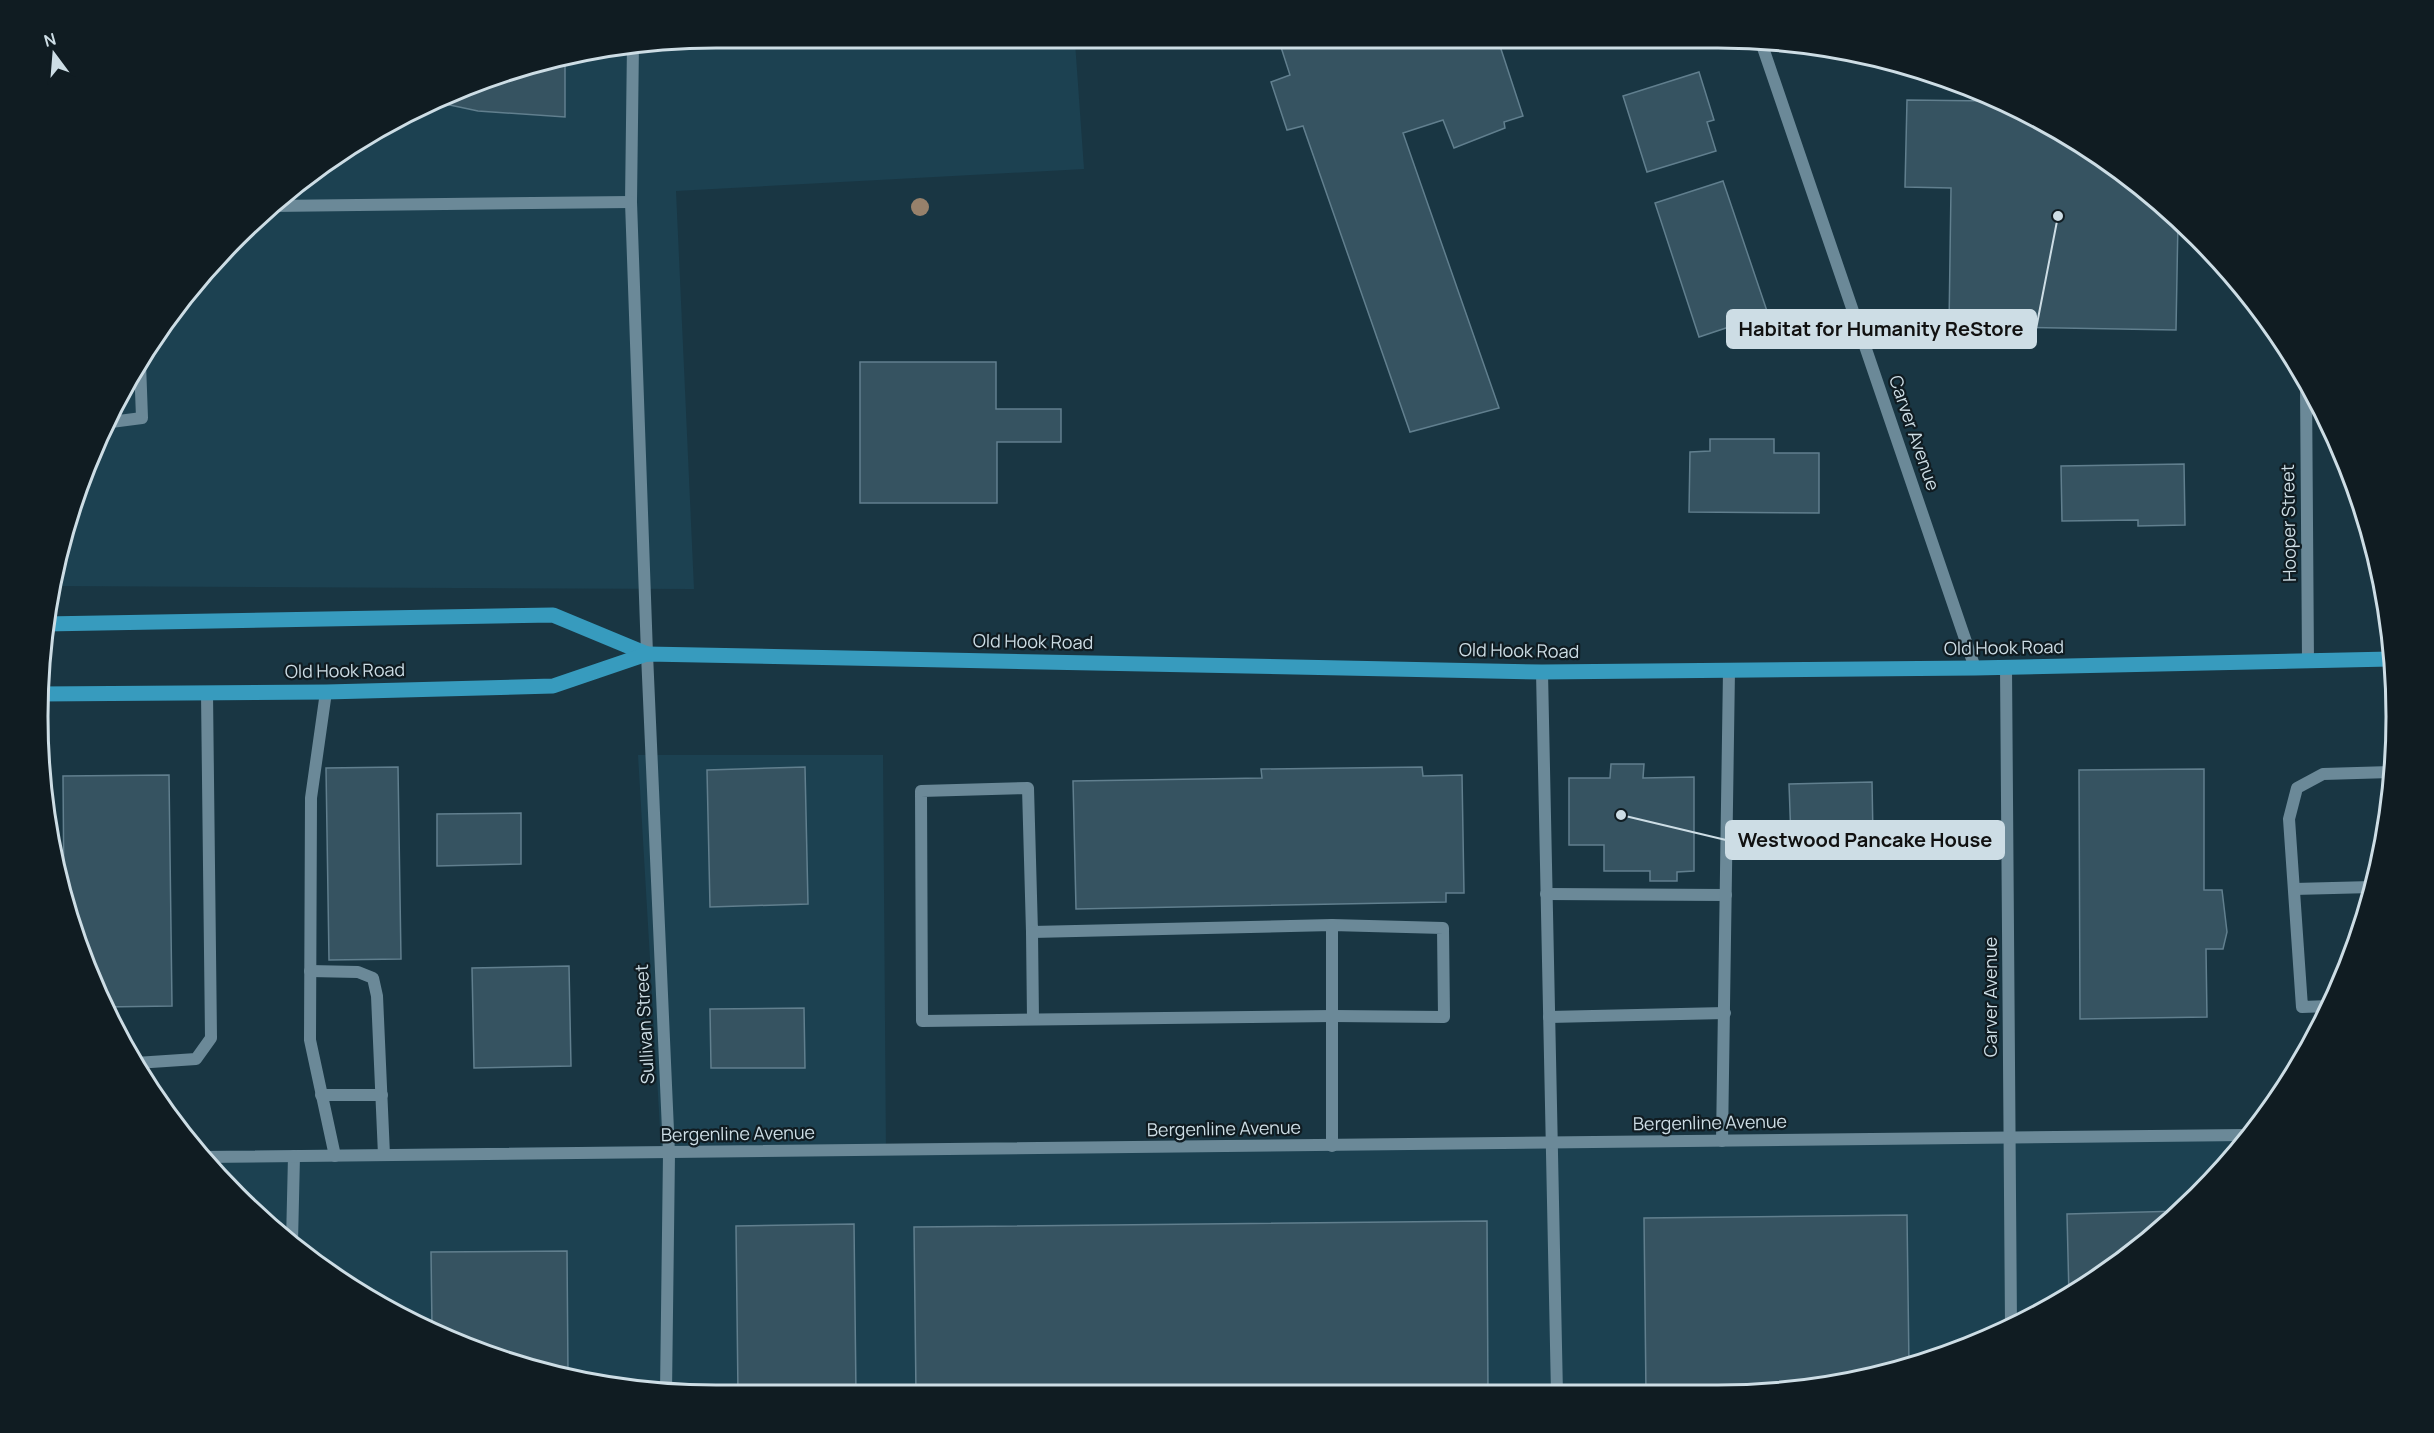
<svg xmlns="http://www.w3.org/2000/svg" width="2434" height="1433" viewBox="0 0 2434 1433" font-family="Manrope,sans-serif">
  <rect width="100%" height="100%" fill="#193643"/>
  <g fill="#1c4151">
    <path d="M1075,42L1084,169L676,191L694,589L53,586L73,499L152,339L236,237L303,178L416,108L499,73L628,43Z"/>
    <path d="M638,755H883L886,1155L2249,1132L2165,1227L2057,1305L1935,1360L1762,1394H672L498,1359L339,1281L237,1197L196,1151L661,1146Z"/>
  </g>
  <g fill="#365361" stroke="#617f8e" stroke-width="1.5">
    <path d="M1498,40L1523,116L1504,122L1505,128L1454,148L1443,120L1403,133L1499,408L1410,432L1303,126L1287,130L1271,82L1290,75L1279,41Z"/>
    <path d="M565,58V117L478,111L431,101L499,73Z"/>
    <path d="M1699,72L1714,120L1707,122L1716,151L1647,172L1623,96Z"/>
    <path d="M1907,100L1992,101L2095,152L2178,220L2176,330L1949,326L1951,188L1905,187Z"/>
    <path d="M1723,181L1768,314L1699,337L1655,203Z"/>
    <path d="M860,362H996V409H1061V442H997V503H860Z"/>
    <path d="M1710,439H1774V453H1819V513L1689,512L1690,452L1710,451Z"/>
    <path d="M2184,464L2185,525L2138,526V520L2062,521L2061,466Z"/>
    <path d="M1611,764H1644L1643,778L1694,777V871L1677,872V881H1650V871H1604V845H1569V778H1610Z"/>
    <path d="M398,767L401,959L329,960L326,768Z"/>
    <path d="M805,767L808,904L710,907L707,770Z"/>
    <path d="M1422,767L1423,776L1462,775L1464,893H1446V902L1076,909L1073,781L1262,778L1261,769Z"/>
    <path d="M2204,769V890H2222L2227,932L2223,949H2206L2207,1017L2080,1019L2079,770Z"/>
    <path d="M43,775H47L48,824Z"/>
    <path d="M169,775L172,1006L104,1007L74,935L64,901L63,776Z"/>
    <path d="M1872,782L1873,837L1791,839L1789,784Z"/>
    <path d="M521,813V864L437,866V814Z"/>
    <path d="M569,966L571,1066L474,1068L472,968Z"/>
    <path d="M804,1008L805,1068H711L710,1009Z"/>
    <path d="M2180,1211L2165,1227L2069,1296L2067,1214Z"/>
    <path d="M1907,1215L1909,1365L1762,1394H1646L1644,1218Z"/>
    <path d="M1487,1221L1488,1394H916L914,1227Z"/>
    <path d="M854,1224L856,1394H738L736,1226Z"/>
    <path d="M567,1251L568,1373L498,1359L432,1327L431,1252Z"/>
  </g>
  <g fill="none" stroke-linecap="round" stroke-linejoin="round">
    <g stroke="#6b8998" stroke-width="12">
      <path d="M633,43L631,202L647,654"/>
      <path d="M271,206L631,202"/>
      <path d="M111,422L142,418L140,363"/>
      <path d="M1542,672L1557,1394"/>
      <path d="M326,692L311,798L310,1040L335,1156"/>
      <path d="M1028,788L1032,932L1332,925L1443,928L1444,1017L1333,1016L922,1021L921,791Z"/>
      <path d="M2294,889L2372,887"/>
      <path d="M1546,894L1726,895"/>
      <path d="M1332,925V1146"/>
      <path d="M1032,932L1033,1019"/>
      <path d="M310,971L358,972L373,978L377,996L384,1155"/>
      <path d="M2329,1006L2302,1007L2289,819L2297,788L2323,774L2391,772"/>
      <path d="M1549,1017L1725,1013"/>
      <path d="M136,1063L196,1059L211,1038L207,693"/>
      <path d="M321,1095H382"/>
      <path d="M1722,1141L1729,670"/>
      <path d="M292,1242L294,1156"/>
    </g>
    <g stroke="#6b8998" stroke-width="12">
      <path d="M1760,39L1975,668"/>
      <path d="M2306,384L2308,662"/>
      <path d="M647,654L669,1153L666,1393"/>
      <path d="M2006,667L2011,1326"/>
      <path d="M202,1157L2246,1135"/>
    </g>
    <g stroke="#379bbe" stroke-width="15">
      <path d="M44,624L553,615L647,654"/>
      <path d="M39,694L326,692L553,686L647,654L1542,672L1975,668L2391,659"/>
    </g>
  </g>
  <circle fill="#97816b" cx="920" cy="207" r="9"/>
  <g text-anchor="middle" stroke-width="4.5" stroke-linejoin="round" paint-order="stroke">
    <g font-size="18" fill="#cddde5" stroke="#101c22">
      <text transform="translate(1914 433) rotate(71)" y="6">Carver Avenue</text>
      <text transform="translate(2289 523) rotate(-91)" y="6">Hooper Street</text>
      <text transform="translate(1033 642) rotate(1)" y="6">Old Hook Road</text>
      <text transform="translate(2004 648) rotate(-1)" y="6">Old Hook Road</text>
      <text transform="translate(1519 651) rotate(1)" y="6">Old Hook Road</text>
      <text transform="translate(345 671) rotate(-1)" y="6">Old Hook Road</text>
      <text transform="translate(1991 997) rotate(-90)" y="6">Carver Avenue</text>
      <text transform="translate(645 1024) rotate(-93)" y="6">Sullivan Street</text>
      <text transform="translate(1710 1123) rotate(-1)" y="6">Bergenline Avenue</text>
      <text transform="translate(1224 1129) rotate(-1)" y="6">Bergenline Avenue</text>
      <text transform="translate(738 1134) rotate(-1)" y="6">Bergenline Avenue</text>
    </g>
  </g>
  <path d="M0 0H2434V1433H0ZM716 48H1718A668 668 0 0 1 2386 716V717A668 668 0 0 1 1718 1385H716A668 668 0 0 1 48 717V716A668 668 0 0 1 716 48Z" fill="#101c22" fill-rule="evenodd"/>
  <path fill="none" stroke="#cddde5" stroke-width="3" d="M716 48H1718A668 668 0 0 1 2386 716V717A668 668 0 0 1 1718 1385H716A668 668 0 0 1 48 717V716A668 668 0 0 1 716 48Z"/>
  <path fill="none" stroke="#cddde5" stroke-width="2" d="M2058 216L2036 329M1621 815L1726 840"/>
  <g fill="#cddde5" stroke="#101c22" stroke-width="2">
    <circle cx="2058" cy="216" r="6"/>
    <circle cx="1621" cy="815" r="6"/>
  </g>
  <g fill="#cddde5" stroke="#cddde5" stroke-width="2">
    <rect x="1727" y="310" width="309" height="38" rx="6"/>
    <rect x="1726" y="821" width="278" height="38" rx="6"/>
  </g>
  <g font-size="20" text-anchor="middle" font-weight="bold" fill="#111">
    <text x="1881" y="336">Habitat for Humanity ReStore</text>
    <text x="1865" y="847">Westwood Pancake House</text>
  </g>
  <g transform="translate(54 54) rotate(344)" stroke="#101c22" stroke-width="4.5" paint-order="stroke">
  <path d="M0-4.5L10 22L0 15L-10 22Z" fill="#cddde5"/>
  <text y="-9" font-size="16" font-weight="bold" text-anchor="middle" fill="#cddde5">N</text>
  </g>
</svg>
